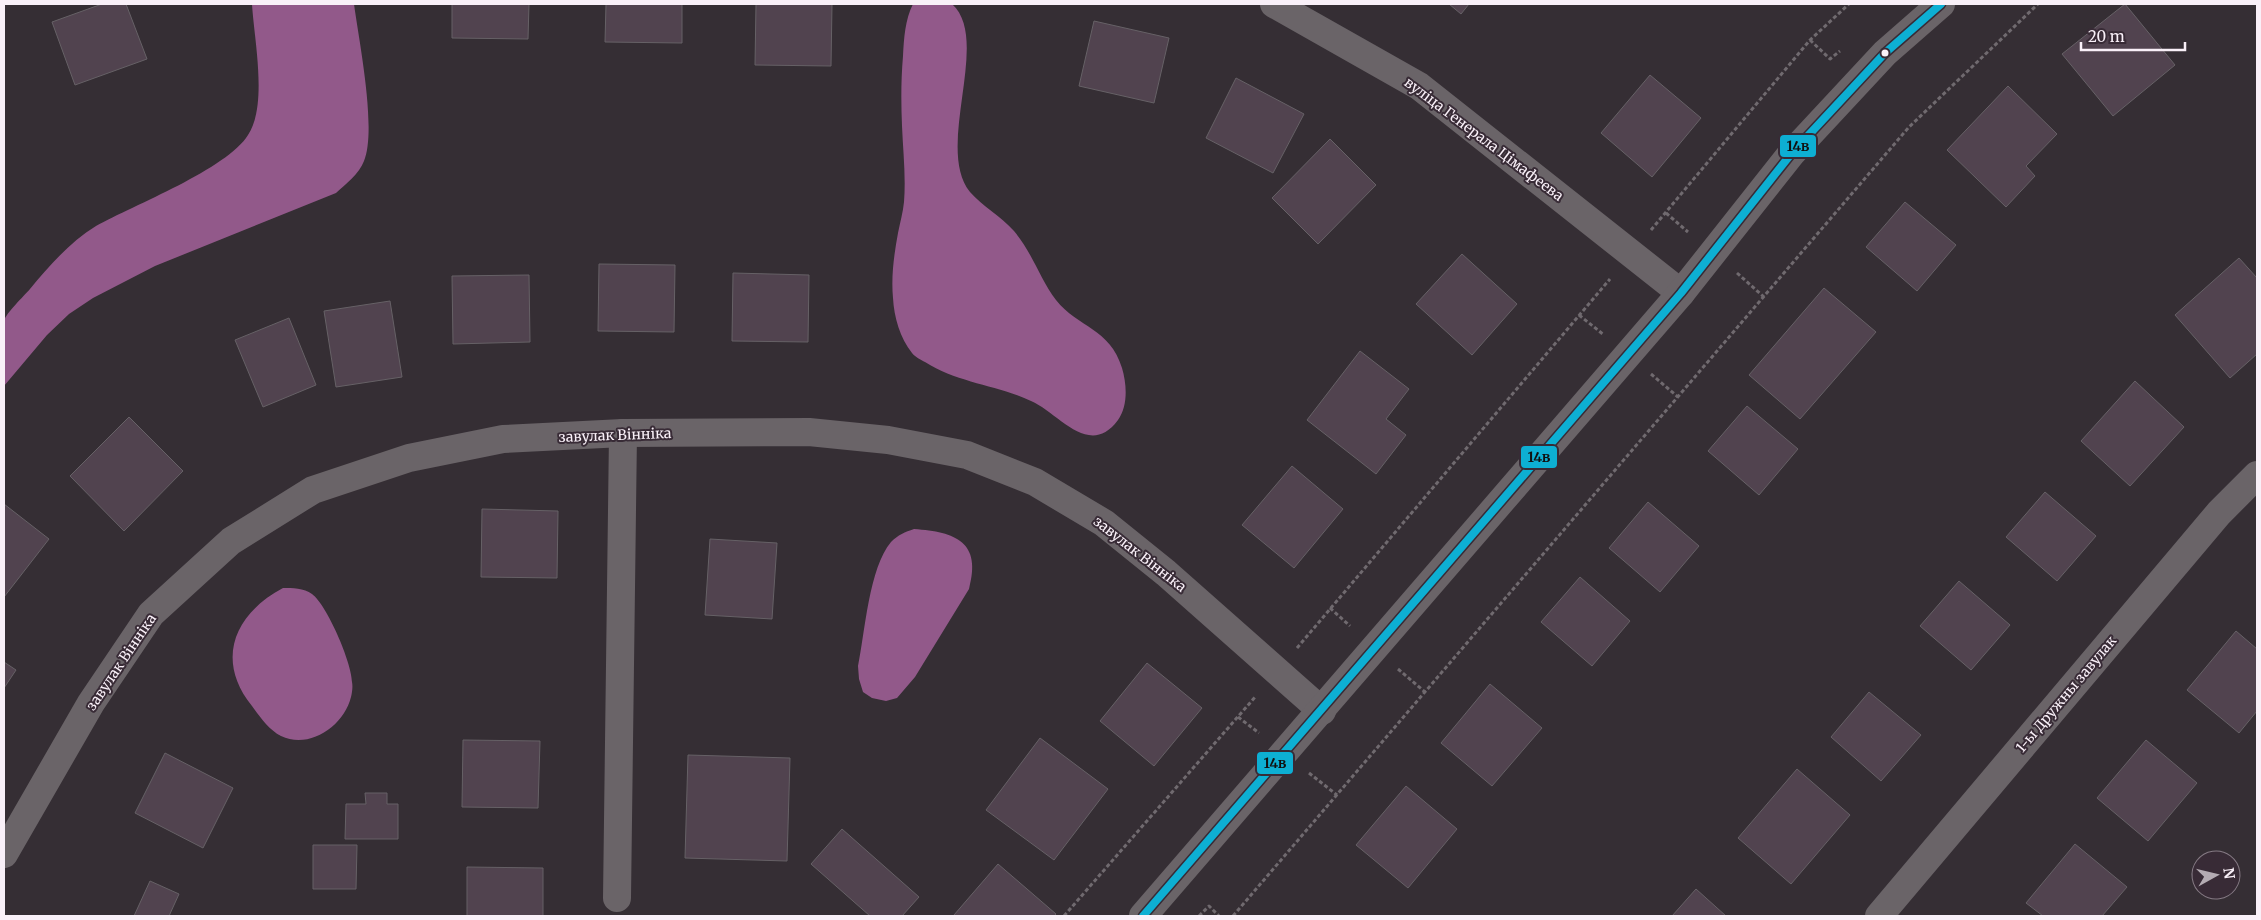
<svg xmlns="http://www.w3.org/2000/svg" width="2261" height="920" viewBox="0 0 2261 920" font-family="Merriweather,serif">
  <rect width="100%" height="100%" fill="#352e34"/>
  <g fill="#92598a">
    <path d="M252,4H354C359,41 377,129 364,161C359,174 346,184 336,193L155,266L93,298L69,314L47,335L4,386C4,373 1,331 4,321C6,313 24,296 30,289C49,266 70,242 96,226C134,205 227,169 248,135C268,105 254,39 252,4Z"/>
    <path d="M913,4H952C992,40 934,147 970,192C983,207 1001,216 1014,231C1032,252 1040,279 1056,300C1078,328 1110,328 1122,368C1127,385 1128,406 1118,420C1089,459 1059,413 1031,401C997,385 958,383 925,362C921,360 915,357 912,353C900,338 894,317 893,298C891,276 894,255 898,233C900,223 903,212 904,202C906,176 903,151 902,126C901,103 901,79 903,56C904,38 905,20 913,4Z"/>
    <path d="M914,529C956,532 982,542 969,589L915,677L897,698L886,701L872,698L863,692L859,679L858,666C865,632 869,568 891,542C898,535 905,532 914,529Z"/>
    <path d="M283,588C292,588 304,588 312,594C327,605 352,663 352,682C353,687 352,693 351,697C344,726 309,750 281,736C269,730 260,717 252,706C215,660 234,614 283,588Z"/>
  </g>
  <g fill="#51434f" stroke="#666166">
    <path d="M102,4H126L147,59L75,85L52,22Z"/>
    <path d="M452,4H529L528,39L452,38Z"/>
    <path d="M606,4H682V43L605,42Z"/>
    <path d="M756,4H832L831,66L755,65Z"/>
    <path d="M1449,4H1469L1461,14Z"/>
    <path d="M2125,4L2175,65L2113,116L2062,54Z"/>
    <path d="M1094,21L1169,38L1154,103L1079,86Z"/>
    <path d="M1650,75L1701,118L1652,177L1601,133Z"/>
    <path d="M1236,78L1304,114L1273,173L1206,138Z"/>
    <path d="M2008,86L2057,134L2026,166L2035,176L2006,207L1947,150Z"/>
    <path d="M1330,139L1376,185L1318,244L1272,198Z"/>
    <path d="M1905,202L1956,245L1917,291L1866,247Z"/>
    <path d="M1462,254L1517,304L1472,355L1416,304Z"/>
    <path d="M2239,258L2257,278V354L2230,378L2175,315Z"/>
    <path d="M599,264L675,265L674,332L598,331Z"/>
    <path d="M733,273L809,275L808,342L732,341Z"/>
    <path d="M529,275L530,342L453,344L452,276Z"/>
    <path d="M1824,288L1876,332L1800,419L1749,375Z"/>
    <path d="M390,301L402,377L336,387L324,311Z"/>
    <path d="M289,318L316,385L263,407L235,340Z"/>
    <path d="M1360,351L1409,389L1386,419L1406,435L1376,474L1307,420Z"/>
    <path d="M2135,381L2184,427L2130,486L2081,441Z"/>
    <path d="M1747,406L1798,449L1759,495L1708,451Z"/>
    <path d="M129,417L183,471L124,531L70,476Z"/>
    <path d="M1292,466L1343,509L1294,568L1242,525Z"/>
    <path d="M2045,492L2096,536L2057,581L2006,537Z"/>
    <path d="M1648,502L1699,546L1660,592L1609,548Z"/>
    <path d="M4,504L49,539L4,597Z"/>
    <path d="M482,509L558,511L557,578L481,577Z"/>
    <path d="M710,539L777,543L772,619L705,615Z"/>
    <path d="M1580,577L1630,621L1592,666L1541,622Z"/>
    <path d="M1959,581L2010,625L1971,670L1920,626Z"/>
    <path d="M2236,631L2257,649V711L2239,733L2187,690Z"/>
    <path d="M4,662L16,670L4,688Z"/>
    <path d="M1147,663L1202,708L1154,766L1100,721Z"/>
    <path d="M1490,684L1542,728L1492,786L1441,743Z"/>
    <path d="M1869,692L1921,735L1881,781L1831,737Z"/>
    <path d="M1040,738L1108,789L1054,860L986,810Z"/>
    <path d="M463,740L540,741L538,808L462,807Z"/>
    <path d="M2146,740L2197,783L2148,841L2097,798Z"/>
    <path d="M165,753L233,788L203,848L135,813Z"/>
    <path d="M688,755L790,758L787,861L685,858Z"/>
    <path d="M1797,769L1850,815L1791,884L1738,838Z"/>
    <path d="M1406,786L1457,829L1408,888L1356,845Z"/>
    <path d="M365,793H387V804H398V839H345L346,804H366Z"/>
    <path d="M842,829L919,897L902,916H870L811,864Z"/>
    <path d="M2075,844L2127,887L2102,916H2043L2026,903Z"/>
    <path d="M313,845H357L356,889H313Z"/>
    <path d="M998,864L1056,914L1054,916H956L954,915Z"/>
    <path d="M467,867L543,868V916H467Z"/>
    <path d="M150,881L179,894L169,916H134Z"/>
    <path d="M1696,889L1726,916H1672Z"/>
  </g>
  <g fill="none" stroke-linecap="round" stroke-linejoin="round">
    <g stroke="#706a6f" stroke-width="3" stroke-dasharray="4 2.5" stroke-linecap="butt">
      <path d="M1810,40L1830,59L1840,51"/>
      <path d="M1666,213L1688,232"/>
      <path d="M1651,230L1810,40L1849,4"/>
      <path d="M1737,273L1764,297"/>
      <path d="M1579,315L1604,335"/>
      <path d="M1651,374L1678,397"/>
      <path d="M1330,608L1350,626"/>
      <path d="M1297,648L1610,279"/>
      <path d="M1398,669L1425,692"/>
      <path d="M1238,717L1259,733"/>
      <path d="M1309,773L1337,795"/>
      <path d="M1064,916L1256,696"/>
      <path d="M1199,916L1209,906L1219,916"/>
      <path d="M1233,916L1909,127L2038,4"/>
    </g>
    <g stroke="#6a6468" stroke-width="28">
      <path d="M1274,4L1419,86L1681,293"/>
      <path d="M4,854L91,703L151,614L231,541L313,490L409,458L503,439L623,433L809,432L888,440L967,455L1035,482L1104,523L1166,573L1322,711"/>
      <path d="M617,898L623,433"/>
      <path d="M1143,916L1681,293L1791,154L1885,53L1941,4"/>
      <path d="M1879,916L2219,513L2257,475"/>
    </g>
    <defs>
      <path id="bus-1" d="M1143,916L1681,293L1791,154L1885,53L1941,4"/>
    </defs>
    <use href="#bus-1" stroke="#382b36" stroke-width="11"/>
    <use href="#bus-1" stroke="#0dafd3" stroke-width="8"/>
  </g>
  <circle fill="#f9f0f8" stroke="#382b36" stroke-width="2" cx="1885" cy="53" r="4.5"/>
  <g text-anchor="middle" stroke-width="4" stroke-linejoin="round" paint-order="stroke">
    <g font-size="14" fill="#f9f0f8" stroke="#382b36">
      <text transform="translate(1484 139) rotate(37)" y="5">вуліца Генерала Цімафеева</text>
      <text transform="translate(615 435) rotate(-2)" y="5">завулак Вінніка</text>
      <text transform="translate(1140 554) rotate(38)" y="5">завулак Вінніка</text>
      <text transform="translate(121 662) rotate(-56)" y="5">завулак Вінніка</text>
      <text transform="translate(2066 694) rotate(-50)" y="5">1-ы Дружны завулак</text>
    </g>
  </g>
  <g stroke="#382b36" stroke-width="2">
    <rect x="1779" y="134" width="38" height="24" rx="5" fill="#0dafd3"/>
    <rect x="1520" y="445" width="38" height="24" rx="5" fill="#0dafd3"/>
    <rect x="1256" y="751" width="38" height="24" rx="5" fill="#0dafd3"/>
  </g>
  <g font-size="14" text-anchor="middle" font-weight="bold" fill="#111">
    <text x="1798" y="151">14в</text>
    <text x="1539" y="462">14в</text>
    <text x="1275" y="768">14в</text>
  </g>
  <rect width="2261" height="920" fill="none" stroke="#f9f0f8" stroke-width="10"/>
  <g transform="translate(2216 875) rotate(82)"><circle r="24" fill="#382b36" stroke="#857a84"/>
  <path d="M0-4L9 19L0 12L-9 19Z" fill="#b4acb3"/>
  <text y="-8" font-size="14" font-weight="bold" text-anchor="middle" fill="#f9f0f8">N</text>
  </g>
  <path d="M2081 42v8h104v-8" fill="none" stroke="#f9f0f8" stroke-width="2.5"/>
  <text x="2088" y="42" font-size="15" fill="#f9f0f8" stroke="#382b36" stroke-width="4" paint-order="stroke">20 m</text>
</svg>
